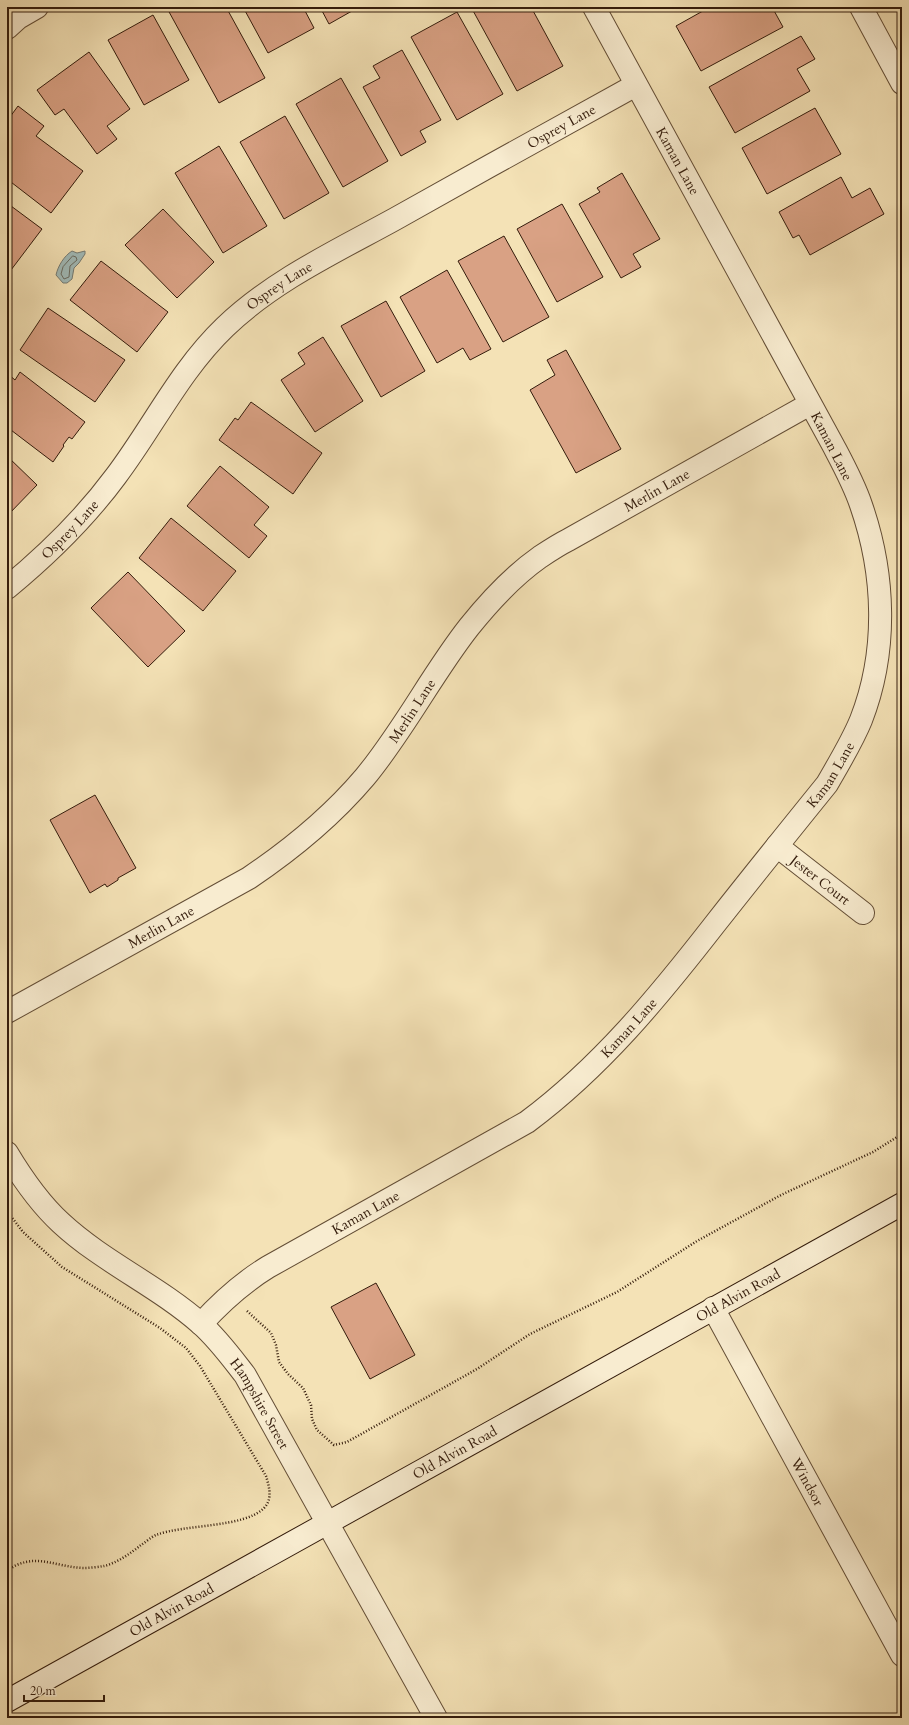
<svg xmlns="http://www.w3.org/2000/svg" width="909" height="1725" viewBox="0 0 909 1725" font-family="Cardo,serif">
  <rect width="100%" height="100%" fill="#f4e2b6"/>
  <filter id="stains"><feTurbulence type="fractalNoise" baseFrequency=".005" numOctaves="4"/><feColorMatrix values="0 0 0 0 .2 0 0 0 0 .09 0 0 0 0 .02 0 0 0 .5 -.17"/></filter>
  <radialGradient id="worn" r=".72"><stop offset=".6" stop-color="#630" stop-opacity="0"/><stop offset="1" stop-color="#630" stop-opacity=".3"/></radialGradient>
  <path fill="#a1bbb9" stroke="#757b74" d="M72,251L77,253L85,251V254L79,263L74,268L72,279L67,283H63L56,275C58,266 64,256 72,251Z"/>
  <g fill="none" stroke-linecap="round" stroke-linejoin="round">
    <path stroke="#6a6c62" stroke-width="1" d="M73,256L76,257L77,260L70,266L69,277L64,279L61,274L63,267Z"/>
  </g>
  <g fill="#d9a184" stroke="#341c0c">
    <path d="M173,7H226L265,78L219,103L168,10Z"/>
    <path d="M243,7H303L314,28L268,53Z"/>
    <path d="M320,7H359L329,24Z"/>
    <path d="M471,7H531L563,66L517,91Z"/>
    <path d="M710,7H772L783,27L701,71L676,26Z"/>
    <path d="M457,12L503,94L457,120L411,37Z"/>
    <path d="M153,15L189,80L144,105L108,40Z"/>
    <path d="M801,36L815,59L797,69L810,91L735,133L709,87Z"/>
    <path d="M402,50L441,120L420,131L426,142L401,156L363,87L380,78L373,66Z"/>
    <path d="M89,52L130,109L107,126L117,139L97,154L64,109L55,115L37,90Z"/>
    <path d="M341,78L388,161L343,187L296,104Z"/>
    <path d="M18,106L44,126L36,136L83,171L51,213L7,179V121Z"/>
    <path d="M815,108L841,154L767,194L742,148Z"/>
    <path d="M285,116L329,193L284,219L240,142Z"/>
    <path d="M219,146L267,226L223,253L175,173Z"/>
    <path d="M622,173L660,239L633,254L641,267L621,278L579,204L600,192L597,188Z"/>
    <path d="M841,177L852,198L870,188L884,214L810,255L799,235L793,238L779,212Z"/>
    <path d="M7,203L42,229L11,270L7,267Z"/>
    <path d="M562,204L603,277L557,302L517,229Z"/>
    <path d="M163,209L214,262L177,298L125,245Z"/>
    <path d="M504,236L549,317L503,342L458,261Z"/>
    <path d="M101,261L168,312L137,352L70,300Z"/>
    <path d="M447,270L491,349L470,360L463,348L437,363L400,297Z"/>
    <path d="M386,301L425,371L381,397L341,326Z"/>
    <path d="M48,308L125,360L95,402L20,350Z"/>
    <path d="M323,337L363,401L315,432L281,380L305,364L298,353Z"/>
    <path d="M566,350L621,449L576,473L530,390L555,375L547,360Z"/>
    <path d="M20,372L85,422L72,439L69,437L63,445L64,446L53,462L7,427V376L8,374L15,380Z"/>
    <path d="M251,402L322,453L293,494L219,440L235,418L238,420Z"/>
    <path d="M7,456L37,485L7,516Z"/>
    <path d="M220,466L269,507L254,525L267,536L249,558L187,506Z"/>
    <path d="M171,518L236,571L203,611L139,558Z"/>
    <path d="M128,572L185,631L148,667L91,608Z"/>
    <path d="M95,795L136,868L118,878V880L107,887L105,884L90,893L50,820Z"/>
    <path d="M376,1283L415,1355L370,1379L331,1307Z"/>
  </g>
  <g fill="none" stroke-linecap="round" stroke-linejoin="round">
    <defs>
      <g id="street">
        <path d="M861,7L902,83"/>
        <path d="M7,28L18,18L37,7"/>
        <path id="s1" d="M7,588C47,555 85,518 116,476C153,427 180,370 225,327C274,280 337,251 395,219C475,174 556,129 636,85"/>
        <path id="s2" d="M777,846L863,913"/>
        <path id="s3" d="M7,1012L249,878C292,849 332,816 365,777C404,730 432,674 469,627C489,602 513,576 540,557C549,551 558,545 568,540L810,404"/>
        <path id="s4" d="M7,1153C22,1178 39,1203 61,1223C103,1262 158,1286 201,1324C218,1339 231,1357 245,1375L436,1718"/>
        <path id="s5" d="M713,1308L902,1655"/>
        <path id="s6" d="M201,1324C221,1302 242,1283 268,1267L527,1122C601,1067 659,996 715,924C752,877 789,831 827,784C839,763 852,742 861,720C888,651 885,574 861,505C854,484 843,464 833,445L594,7"/>
      </g>
      <g id="secondary">
        <path id="s7" d="M7,1701L902,1204"/>
      </g>
    </defs>
    <use href="#street" stroke="#644e36" stroke-width="24"/>
    <use href="#secondary" stroke="#341c0c" stroke-width="24"/>
    <g stroke="#341c0c" stroke-width="2.5" stroke-dasharray="1 2" stroke-linecap="butt">
      <path d="M7,1211L23,1232L62,1267L160,1328L186,1348L200,1366L266,1476C269,1486 273,1499 264,1508C244,1528 185,1524 156,1535C151,1537 146,1542 141,1545C131,1553 117,1563 104,1566C98,1567 90,1568 83,1568C55,1567 33,1551 7,1571"/>
      <path d="M247,1311L271,1333L276,1345L279,1362L288,1374L303,1388L311,1405L312,1419L317,1430L334,1445L347,1442L477,1369L530,1334L617,1292L697,1241L781,1195L873,1152L902,1134"/>
    </g>
    <use href="#street" stroke="#f8ecd0" stroke-width="22"/>
    <use href="#secondary" stroke="#f8ecd0" stroke-width="22"/>
  </g>
  <g text-anchor="middle" stroke-width="4" stroke-linejoin="round" paint-order="stroke">
    <g font-size="14" fill="#341c0c" stroke="#f8ecd0">
      <text dy="5" stroke="none"><textPath href="#s1" startOffset="734">Osprey Lane</textPath></text>
      <text transform="translate(678 161) rotate(61)" y="5">Kaman Lane</text>
      <text dy="5" stroke="none"><textPath href="#s1" startOffset="410">Osprey Lane</textPath></text>
      <text transform="translate(832 446) rotate(63)" y="5">Kaman Lane</text>
      <text dy="5" stroke="none"><textPath href="#s3" startOffset="848">Merlin Lane</textPath></text>
      <text dy="5" stroke="none"><textPath href="#s1" startOffset="86">Osprey Lane</textPath></text>
      <text dy="5" stroke="none"><textPath href="#s3" startOffset="512">Merlin Lane</textPath></text>
      <text dy="5" stroke="none"><textPath href="#s6" startOffset="848">Kaman Lane</textPath></text>
      <text dy="5" stroke="none"><textPath href="#s2" startOffset="55">Jester Court</textPath></text>
      <text dy="5" stroke="none"><textPath href="#s3" startOffset="176">Merlin Lane</textPath></text>
      <text dy="5" stroke="none"><textPath href="#s6" startOffset="524">Kaman Lane</textPath></text>
      <text dy="5" stroke="none"><textPath href="#s6" startOffset="200">Kaman Lane</textPath></text>
      <text dy="5" stroke="none"><textPath href="#s7" startOffset="836">Old Alvin Road</textPath></text>
      <text dy="5" stroke="none"><textPath href="#s4" startOffset="361">Hampshire Street</textPath></text>
      <text dy="5" stroke="none"><textPath href="#s7" startOffset="512">Old Alvin Road</textPath></text>
      <text dy="5" stroke="none"><textPath href="#s5" startOffset="198">Windsor</textPath></text>
      <text dy="5" stroke="none"><textPath href="#s7" startOffset="188">Old Alvin Road</textPath></text>
    </g>
  </g>
  <rect width="909" height="1725" fill="none" stroke="#f4e2b6" stroke-width="24"/>
  <rect x="8" y="8" width="893" height="1709" fill="none" stroke="#341c0c" stroke-width="2"/>
  <rect x="12" y="12" width="885" height="1701" fill="none" stroke="#341c0c"/>
  <path d="M24 1695v6h80v-6" fill="none" stroke="#341c0c" stroke-width="2"/>
  <text x="30" y="1695" font-size="12" fill="#341c0c" stroke="#f8ecd0" stroke-width="3" paint-order="stroke">20 m</text>
  <rect width="100%" height="100%" filter="url(#stains)"/>
  <rect width="100%" height="100%" fill="url(#worn)"/>
</svg>
